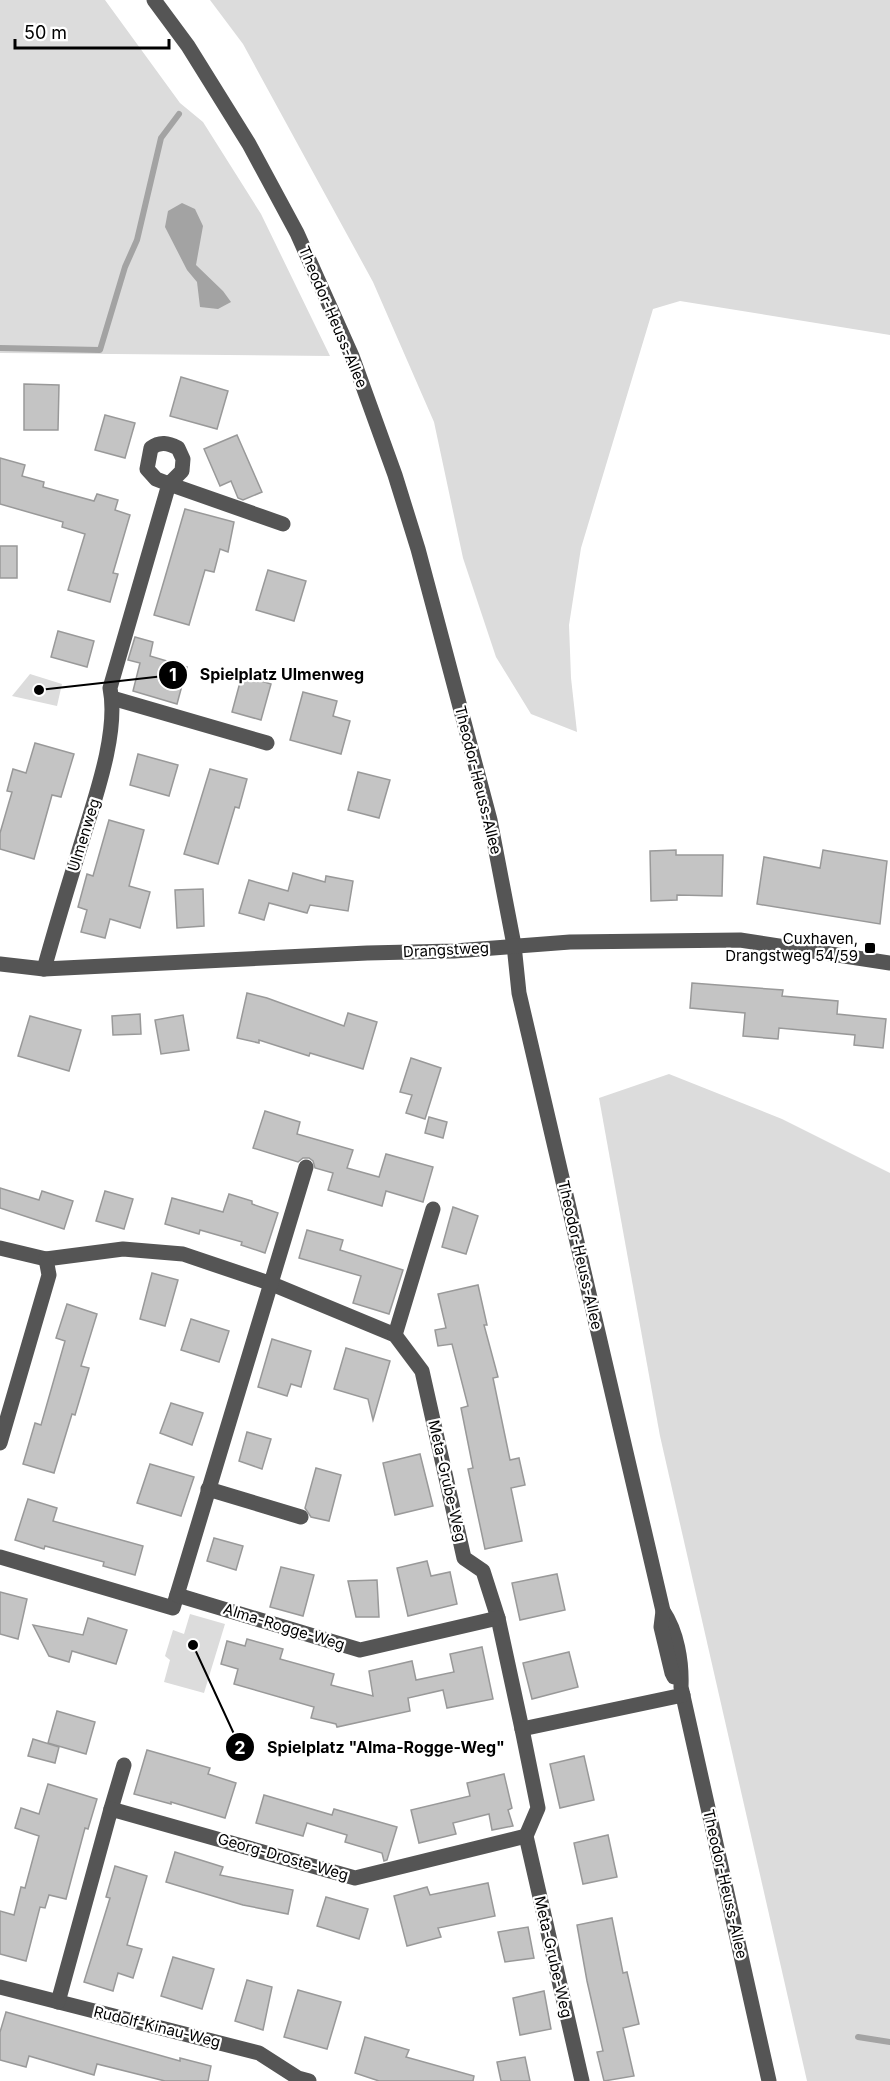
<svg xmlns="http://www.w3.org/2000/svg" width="890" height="2081" viewBox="0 0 890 2081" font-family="Inter,sans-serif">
  <rect width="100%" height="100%" fill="#fff"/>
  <g fill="#dcdcdc">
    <path d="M0,0H105L180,103L203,122L261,214L330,356L0,353Z"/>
    <path d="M210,0H890V335L680,301L653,309L581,548L569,625L571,678L577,732L531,714L496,657L463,558L434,422L373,282L243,44Z"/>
    <path d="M30,674L62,684L57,706L12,696Z"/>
    <path d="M669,1074L782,1119L890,1173V2081H807L660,1436L599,1098Z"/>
    <path d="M190,1614L225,1624L204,1693L164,1682L170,1660L165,1656L173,1630L184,1634Z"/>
  </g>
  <path fill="#a3a3a3" d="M182,203L195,209L203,226L196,265L223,291L231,302L218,309L200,307L197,282L187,270L165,227L168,211Z"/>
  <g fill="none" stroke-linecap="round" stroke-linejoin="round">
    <g stroke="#a3a3a3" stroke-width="6">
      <path d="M0,348L100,350L125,267L137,240L161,138L179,114"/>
      <path d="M858,2037L890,2042"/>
    </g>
  </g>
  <g fill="#c4c4c4" stroke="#999" stroke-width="1.5">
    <path d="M181,377L228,391L217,429L170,416Z"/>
    <path d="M24,384L59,385L58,430H24Z"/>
    <path d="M105,415L135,423L125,458L95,450Z"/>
    <path d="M237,435L262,492L243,500L238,498L231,481L220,486L204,449Z"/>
    <path d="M0,458L25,465L22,476L44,482L43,487L94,501L97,494L118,500L115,510L130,515L113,573L118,574L110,602L68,590L85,534L62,527L63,522L0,504Z"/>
    <path d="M185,509L234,522L228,552L220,549L214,572L205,570L189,625L154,615Z"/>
    <rect x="0" y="546" width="17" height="32"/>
    <path d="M268,570L306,581L294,621L256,610Z"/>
    <path d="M58,631L94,641L87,667L51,657Z"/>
    <path d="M135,637L153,642L150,656L187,667L177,704L133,691L140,663L128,660Z"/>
    <path d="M242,675L271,684L261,720L232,712Z"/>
    <path d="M303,692L337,701L333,716L350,721L341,754L290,740Z"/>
    <path d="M35,743L74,754L61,797L52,795L34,859L0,849V833L12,792L7,791L13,769L26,773Z"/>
    <path d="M138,754L178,765L169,796L130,785Z"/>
    <path d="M210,769L247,779L239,808L235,807L218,864L184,854Z"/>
    <path d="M358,772L390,780L379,818L348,810Z"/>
    <path d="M109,820L144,830L129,886L150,892L140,928L110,919L105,938L81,932L87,910L78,907L87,874L93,876Z"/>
    <path d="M676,850V855H723L722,896L677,895V900L651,901L650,851Z"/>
    <path d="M823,850L887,861L880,924L757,904L764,857L820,868Z"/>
    <path d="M293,873L325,882L326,876L353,881L348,911L310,905L307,913L269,903L264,920L239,913L249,880L288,891Z"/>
    <path d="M203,889L204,926L177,928L175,890Z"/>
    <path d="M692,983L783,990L782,996L838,1001L837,1014L886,1019L883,1048L854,1045L855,1035L779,1028L778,1039L743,1036L745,1013L690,1008Z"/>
    <path d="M247,993L267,998L344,1026L348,1013L377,1022L363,1069L310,1053L309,1056L259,1040V1043L237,1038Z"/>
    <path d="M140,1014L141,1034L113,1035L112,1016Z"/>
    <path d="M183,1015L189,1050L161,1054L155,1020Z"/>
    <path d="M30,1016L81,1030L69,1071L18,1056Z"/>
    <path d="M411,1058L441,1068L425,1119L406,1113L412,1095L400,1092Z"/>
    <path d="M265,1111L300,1122L297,1134L353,1150L347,1168L379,1177L386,1154L433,1167L423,1202L386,1191L382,1206L328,1190L333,1173L315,1168L313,1161L309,1158H303L298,1162L253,1148Z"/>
    <path d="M429,1117L447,1122L443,1138L425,1133Z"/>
    <path d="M0,1188L39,1200L42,1191L73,1201L64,1229L0,1208Z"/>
    <path d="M105,1191L133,1199L124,1229L96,1221Z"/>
    <path d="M229,1194L252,1201V1204L278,1213L265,1253L241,1245L242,1242L200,1230L199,1234L165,1224L172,1198L223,1212Z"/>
    <path d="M453,1207L478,1216L466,1254L442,1247Z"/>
    <path d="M307,1230L343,1240L340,1250L403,1270L389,1314L353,1303L361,1276L299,1258Z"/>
    <path d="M152,1273L178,1280L165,1326L140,1319Z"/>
    <path d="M478,1285L487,1325H484L498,1377L493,1378L510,1460L519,1458L525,1485L511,1488L522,1541L485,1549L468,1469L473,1468L461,1408L468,1406L452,1344L438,1346L435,1330L446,1328L438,1294Z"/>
    <path d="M67,1304L97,1314L81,1366L89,1368L75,1415L72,1414L54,1473L23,1464L35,1423L41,1425L65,1341L56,1338Z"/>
    <path d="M191,1319L229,1331L219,1362L181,1350Z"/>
    <path d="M272,1339L311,1351L301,1387L291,1384L287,1396L258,1387Z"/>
    <path d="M346,1348L390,1361L373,1420L368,1399L334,1389Z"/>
    <path d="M171,1403L203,1413L192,1445L160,1433Z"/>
    <path d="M247,1432L271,1439L262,1469L239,1461Z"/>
    <path d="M420,1454L433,1506L395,1515L383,1463Z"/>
    <path d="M150,1464L194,1477L181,1516L137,1503Z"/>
    <path d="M316,1468L341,1475L329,1521L311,1517L305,1508Z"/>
    <path d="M28,1499L57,1508L53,1521L143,1546L135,1575L103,1566L104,1562L45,1546L44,1549L15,1540Z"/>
    <path d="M214,1538L243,1546L236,1570L207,1561Z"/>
    <path d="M427,1561L431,1576L450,1572L457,1604L408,1616L397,1568Z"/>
    <path d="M281,1567L314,1575L303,1616L270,1607Z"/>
    <path d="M557,1574L565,1610L520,1620L512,1583Z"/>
    <path d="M377,1580L379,1617H356L348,1581Z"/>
    <path d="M0,1592L27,1599L18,1639L0,1634Z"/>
    <path d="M88,1618L127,1630L116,1664L72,1651L69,1662L49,1656L33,1625L83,1635Z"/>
    <path d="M247,1639L283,1649L280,1659L334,1674L331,1685L373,1696L369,1671L412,1661L416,1680L454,1672L450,1654L482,1647L493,1699L447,1708L443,1690L408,1698L410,1711L337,1727L336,1724L311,1718L314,1707L234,1684L238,1669L221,1664L227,1641L245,1646Z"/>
    <path d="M569,1652L578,1687L532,1699L523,1663Z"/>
    <path d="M57,1711L95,1722L86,1754L48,1743Z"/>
    <path d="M33,1739L59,1747L55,1763L28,1756Z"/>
    <path d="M147,1750L210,1768L208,1774L236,1783L225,1818L171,1802V1804L134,1794Z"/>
    <path d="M584,1756L594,1800L560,1808L550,1764Z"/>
    <path d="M504,1774L512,1808L508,1810L513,1826L492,1830L489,1814L453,1823L456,1834L419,1843L411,1810L470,1796L467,1783Z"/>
    <path d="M48,1784L97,1799L88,1829L85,1828L66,1899L49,1895L45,1908L40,1907L26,1961L0,1954V1911L14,1915L21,1887L25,1888L39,1836L15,1828L21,1808L39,1814Z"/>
    <path d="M264,1795L332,1815L334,1809L397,1827L387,1860L384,1861L382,1853L345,1842L347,1835L307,1823L303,1836L256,1823Z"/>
    <path d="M608,1835L617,1877L583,1884L574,1843Z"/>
    <path d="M175,1852L223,1867L220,1875L293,1890L288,1914L243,1905L166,1882Z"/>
    <path d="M115,1866L147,1876L127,1945L142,1949L133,1978L118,1973L113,1991L84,1982L110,1898L106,1897Z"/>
    <path d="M488,1883L495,1916L438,1928L441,1937L407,1946L394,1896L427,1887L430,1895Z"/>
    <path d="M326,1897L368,1909L359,1939L317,1926Z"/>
    <path d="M612,1918L623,1973L627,1972L639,2024L623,2028L634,2076L604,2081L597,2052L603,2051L587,1981L577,1925Z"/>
    <path d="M528,1927L534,1958L505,1962L498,1932Z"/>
    <path d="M173,1957L214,1969L202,2009L161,1996Z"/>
    <path d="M247,1980L272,1987L263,2030L235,2021Z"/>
    <path d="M298,1990L341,2002L327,2049L284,2037Z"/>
    <path d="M544,1991L551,2029L520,2035L513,1998Z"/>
    <path d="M6,2012L180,2061V2058L211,2066L208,2081H165L97,2064L94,2075L29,2056L26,2067L0,2060V2032Z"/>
    <path d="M365,2037L409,2050L406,2057L474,2076L473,2081H379L355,2073Z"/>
    <path d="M525,2057L530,2081H501L497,2062Z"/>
  </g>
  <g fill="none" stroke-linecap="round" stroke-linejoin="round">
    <g stroke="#555" stroke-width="15">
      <path d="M154,0L188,46L249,144L297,233L352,356L395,475L418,549L438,624L490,820L514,945L519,993L663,1611C677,1632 682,1661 681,1687L769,2081"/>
      <path d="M112,698L267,743"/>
      <path d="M0,964L44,969L367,953L454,951L570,942L740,940L890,963"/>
      <path d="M44,969C56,926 69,883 82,841C95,798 119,732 110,688L169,484L182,471L183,459L178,448C168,443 160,441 151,448L147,469L156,479L169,484L283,524"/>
      <path d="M0,1248L46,1259L123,1249L183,1254L272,1284L395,1335L422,1371L464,1558L483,1571L498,1618L522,1729L683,1695"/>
      <path d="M395,1335L433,1209"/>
      <path d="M0,1443L49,1275L46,1259"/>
      <path d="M208,1489L301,1517"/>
      <path d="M0,1557L173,1608L306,1167"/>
      <path d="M177,1595L360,1650L498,1618"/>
      <path d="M663,1611L661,1627L672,1673L674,1677"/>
      <path d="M522,1729L538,1808L526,1836L582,2081"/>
      <path d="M111,1809L124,1765"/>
      <path d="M0,1987L259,2053L298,2078L309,2081"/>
      <path d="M58,2002L111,1809L355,1878L526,1836"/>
    </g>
  </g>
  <rect fill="#000" stroke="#fff" stroke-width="2" x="864" y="942" width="12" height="12" rx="3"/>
  <g text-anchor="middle" stroke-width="4.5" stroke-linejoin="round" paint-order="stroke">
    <g font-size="15" fill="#000" stroke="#fff">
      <text transform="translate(333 317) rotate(67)" y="5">Theodor-Heuss-Allee</text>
      <text transform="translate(478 780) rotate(76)" y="5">Theodor-Heuss-Allee</text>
      <text transform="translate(84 835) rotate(-73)" y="5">Ulmenweg</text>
      <text transform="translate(446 950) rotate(-3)" y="5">Drangstweg</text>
      <text transform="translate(580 1255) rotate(77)" y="5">Theodor-Heuss-Allee</text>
      <text transform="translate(447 1481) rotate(77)" y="5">Meta-Grube-Weg</text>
      <text transform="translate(284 1627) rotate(17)" y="5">Alma-Rogge-Weg</text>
      <text transform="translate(283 1857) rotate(16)" y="5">Georg-Droste-Weg</text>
      <text transform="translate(725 1884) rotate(77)" y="5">Theodor-Heuss-Allee</text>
      <text transform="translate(553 1957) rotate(77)" y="5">Meta-Grube-Weg</text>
      <text transform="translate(157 2027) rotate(14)" y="5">Rudolf-Kinau-Weg</text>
    </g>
    <g font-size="15" fill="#000" stroke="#fff" text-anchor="end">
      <text x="858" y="944">Cuxhaven,<tspan x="858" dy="17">Drangstweg 54/59</tspan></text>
    </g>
  </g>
  <path fill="none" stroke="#000" stroke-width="2" d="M39 690L173 675M193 1645L240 1747"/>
  <g fill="#000" stroke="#fff" stroke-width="2">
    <circle cx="39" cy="690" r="6"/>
    <circle cx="193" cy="1645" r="6"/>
    <circle cx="173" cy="675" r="15"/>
    <circle cx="240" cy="1747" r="15"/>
  </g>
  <g font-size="18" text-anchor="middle" font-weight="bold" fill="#fff">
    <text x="173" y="681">1</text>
    <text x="240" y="1754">2</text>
  </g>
  <g font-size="16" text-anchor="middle" font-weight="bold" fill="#000" stroke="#fff" stroke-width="4.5" stroke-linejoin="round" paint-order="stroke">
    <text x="282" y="680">Spielplatz Ulmenweg</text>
    <text x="386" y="1753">Spielplatz "Alma-Rogge-Weg"</text>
  </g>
  <path d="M15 39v9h154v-9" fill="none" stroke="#000000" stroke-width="3"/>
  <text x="24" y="39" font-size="18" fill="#000000" stroke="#ffffff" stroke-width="4.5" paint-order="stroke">50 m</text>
</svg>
